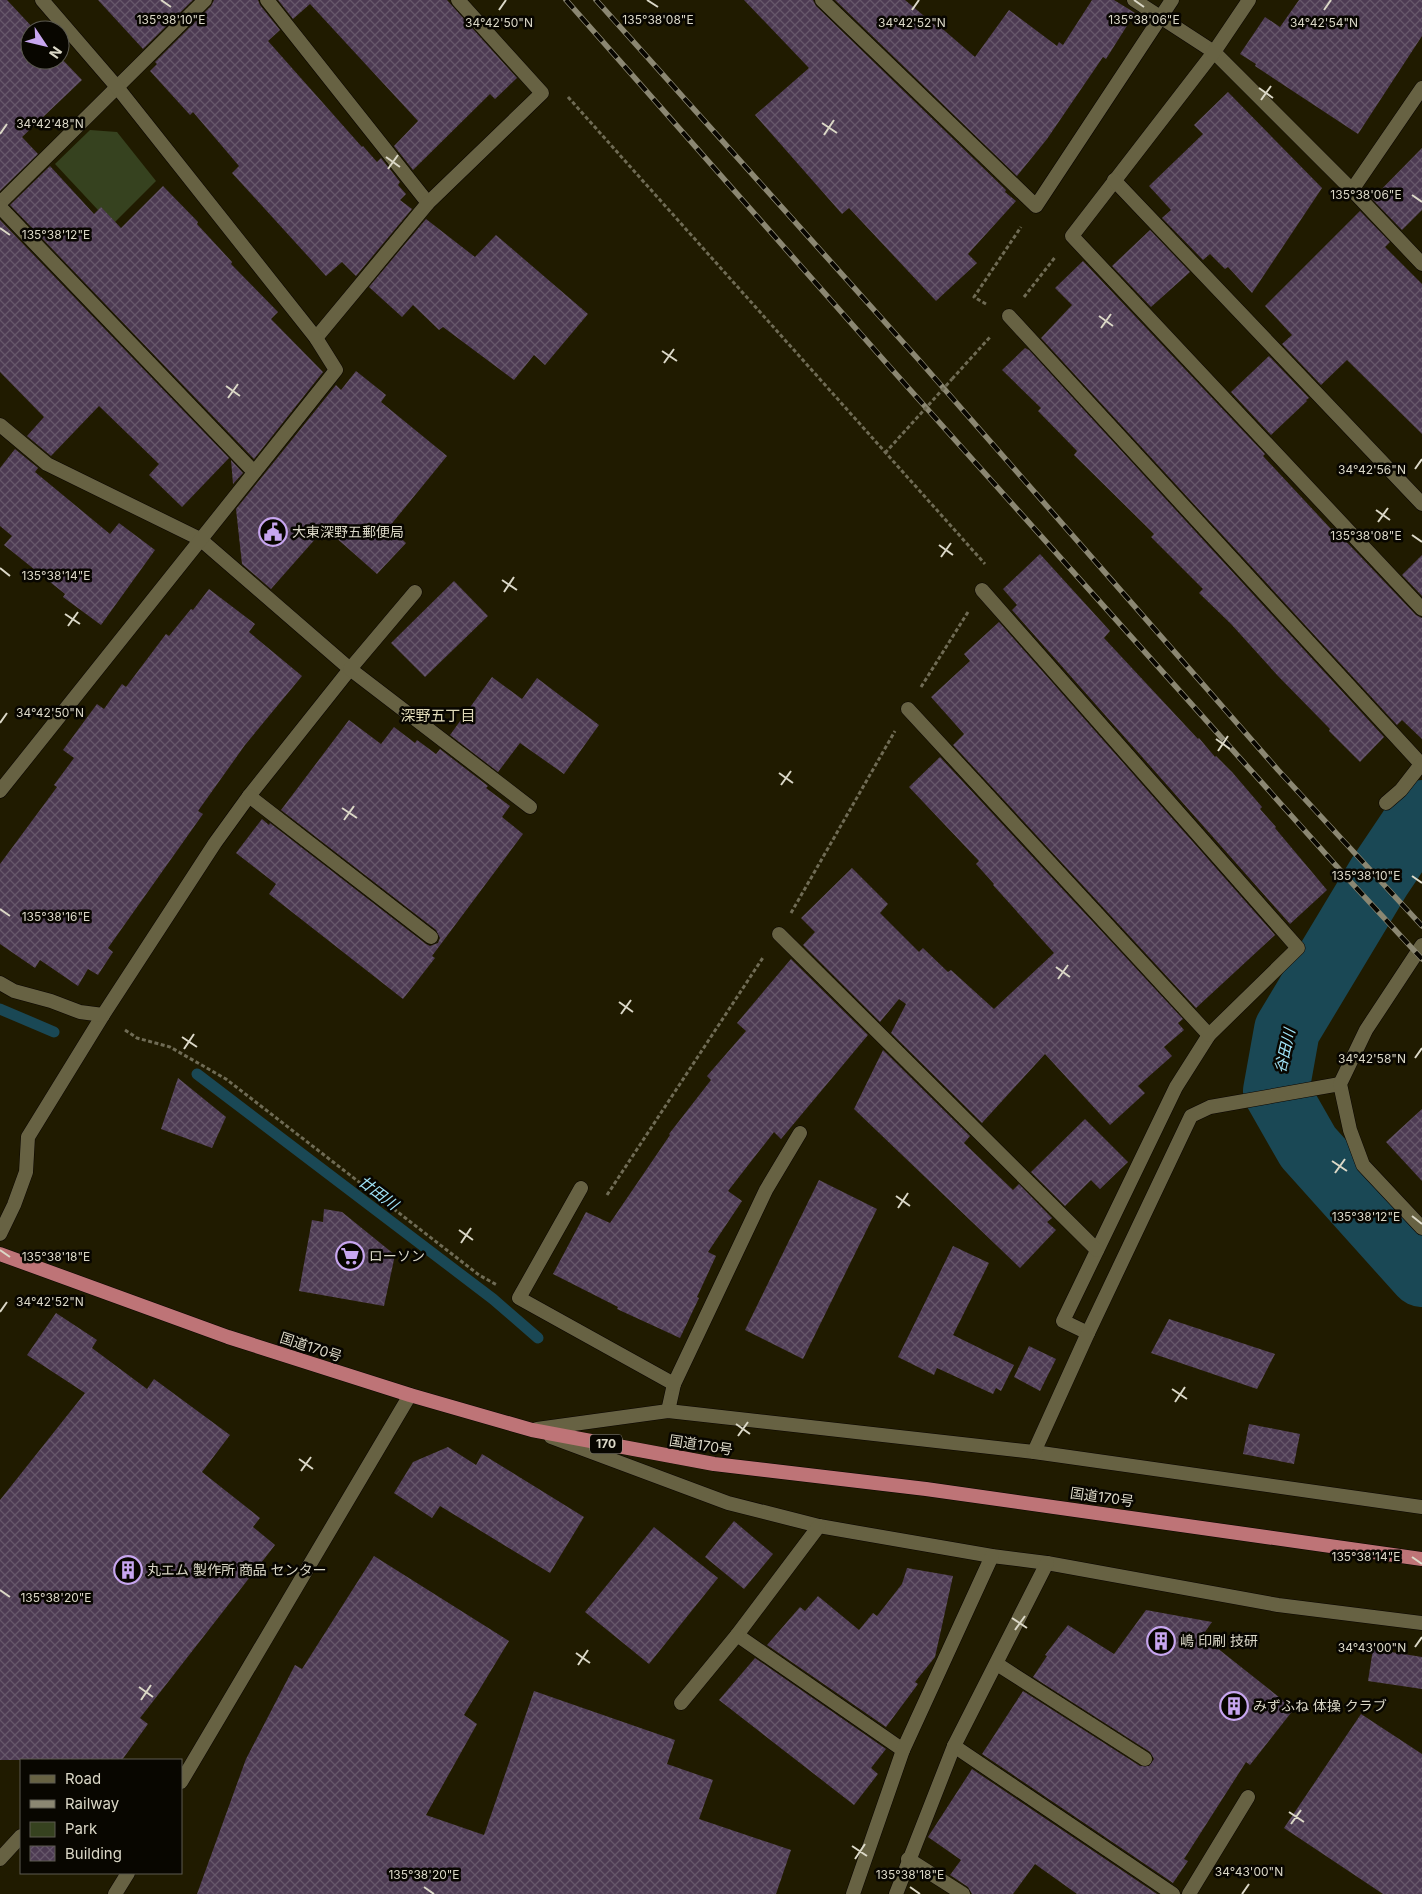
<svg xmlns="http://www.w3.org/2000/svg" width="1422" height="1894" viewBox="0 0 1422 1894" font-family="Inter,'Noto Sans JP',sans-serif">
  <defs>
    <pattern id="building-cross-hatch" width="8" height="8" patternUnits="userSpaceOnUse" patternTransform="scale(1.25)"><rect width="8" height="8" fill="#4d3b53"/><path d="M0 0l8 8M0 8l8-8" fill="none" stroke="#66576a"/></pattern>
  </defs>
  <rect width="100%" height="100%" fill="#201b00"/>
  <path fill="#36421f" d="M90,130L117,132L156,181L112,225L55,164Z"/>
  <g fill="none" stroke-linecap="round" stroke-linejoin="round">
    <g stroke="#1a4855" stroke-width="11">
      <path d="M0,1009L54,1032"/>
      <path d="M197,1074L493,1299L538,1338"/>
    </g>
    <path stroke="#1a4855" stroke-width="66" d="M1422,813L1379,877L1287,1030L1276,1091L1308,1147L1422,1274"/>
  </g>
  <g fill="url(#building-cross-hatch)">
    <path d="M0,0H7L35,30H30V60H60V57L82,80L22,137L38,154L0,191Z"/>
    <path d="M98,0H193L143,49Z"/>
    <path d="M214,0H258L260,5L280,30L268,41L362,147L363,146L377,162L381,158L400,182L398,185L406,194L400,200L412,209L356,276L342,262L326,276L232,173L239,166L193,112L190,115L150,71L157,64L155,62L211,6Z"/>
    <path d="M278,0H447L517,78L495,99L490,94L413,170L394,146L418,121L310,4L293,19Z"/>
    <path d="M744,0H813L816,6L1006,190L1005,192L1016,201L968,254L977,263L936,301L849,208L842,214L755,115L809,68Z"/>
    <path d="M835,0H905L936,26L938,25L975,57L1009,10L1057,46L1059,42L1063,45L1092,0H1114L1135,13L1106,59L1103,57L1047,139L1017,176Z"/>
    <path d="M1299,0H1422V36L1358,134L1255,66L1256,64L1240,54L1265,17L1280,27Z"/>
    <path d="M1228,92L1322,188L1252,293L1228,267L1225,269L1210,254L1203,260L1162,218L1171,210L1149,186L1203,134L1194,125Z"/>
    <path d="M1422,148V210L1402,230L1372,199Z"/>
    <path d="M50,166L94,214L101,207L121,228L163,186L198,222L197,224L232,262L231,264L278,312L271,319L323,372L254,459L10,205Z"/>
    <path d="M1360,211L1390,242L1385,247L1422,284V434L1347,360L1321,385L1282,344L1292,335L1265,306Z"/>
    <path d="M426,219L475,257L496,235L588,314L545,365L534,355L514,380L443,327L439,330L413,305L402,317L369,287Z"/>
    <path d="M0,220L229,458L182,507L149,475L159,464L99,406L51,456L27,436L44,417L0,372Z"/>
    <path d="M1150,230L1190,272L1151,307L1112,266Z"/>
    <path d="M1083,261L1265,454L1263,456L1331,529L1333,528L1360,556L1416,615L1422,618V739L1402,720L1397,725L1041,338L1072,305L1055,288Z"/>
    <path d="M1025,348L1029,350L1384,737L1360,762L1329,731L1330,729L1278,676L1231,624L1199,593L1203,589L1151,537L1154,534L1074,455L1077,451L1038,411L1041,408L1002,370Z"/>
    <path d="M1269,356L1309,398L1306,400L1307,401L1271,435L1231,392Z"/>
    <path d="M356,371L386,395L381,402L447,456L389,527L406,543L377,574L325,528L271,589L242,564L236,509L336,385L341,390Z"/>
    <path d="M15,449L38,468L35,472L110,534L119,523L155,550L101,625L63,597L65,594L4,545L12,536L0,526V468Z"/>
    <path d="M231,460L243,473L233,484Z"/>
    <path d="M1040,554L1110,631L1104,638L1198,739L1199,738L1215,757L1216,756L1232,772L1262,807L1260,809L1276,827L1275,828L1327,890L1290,924L1012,610L1017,605L1003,589Z"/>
    <path d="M1422,555V596L1402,575Z"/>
    <path d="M454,581L488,616L425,677L391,643Z"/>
    <path d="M209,589L255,624L249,632L302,676L245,745L198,811L203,814L108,948L113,952L98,975L88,969L78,986L40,960L35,968L0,944V864L57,787L54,785L74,758L63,750L97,704L104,709L122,684L126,687L166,634L169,636L191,609L193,610Z"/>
    <path d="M999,622L1275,935L1196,1008L953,745L964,734L931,697L970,661L964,654Z"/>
    <path d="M492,677L522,699L537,678L599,725L564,774L520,743L498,772L450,735Z"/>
    <path d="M349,720L381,744L394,727L415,743L417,740L436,754L440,749L488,786L486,788L510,806L502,817L523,834L432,956L435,958L403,999L269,894L276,884L236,853L262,819L269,825L270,823L426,944L430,946L438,943L440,938L436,930L281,810Z"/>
    <path d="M940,757L1183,1019L1178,1023L1184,1030L1164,1047L1172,1056L1138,1086L1145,1093L1110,1125L1045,1054L982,1123L891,1033L906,1004L899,999L880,1022L803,945L815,932L801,918L852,868L888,904L880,913L919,952L923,948L948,972L951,970L994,1009L1054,953L993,885L994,884L976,864L979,861L909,787Z"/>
    <path d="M791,959L868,1035L781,1139L774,1132L728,1191L742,1201L708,1252L716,1256L697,1297L699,1298L680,1338L617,1309L618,1307L553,1274L586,1212L610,1223L670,1135L669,1134L711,1080L707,1076L746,1031L737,1023Z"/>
    <path d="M883,1050L970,1136L964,1143L1013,1190L1019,1184L1052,1218L1047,1222L1056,1230L1020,1268L854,1109Z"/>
    <path d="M178,1078L226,1117L212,1148L161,1129Z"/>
    <path d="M1422,1109V1181L1386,1142Z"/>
    <path d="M1085,1119L1128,1162L1100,1189L1091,1180L1065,1206L1031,1172Z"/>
    <path d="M819,1180L877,1209L803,1359L745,1330Z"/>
    <path d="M324,1209L342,1212L395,1255L384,1306L299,1291L312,1220L323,1222Z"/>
    <path d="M953,1246L989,1263L953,1335L1014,1365L1001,1391L996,1388L993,1394L937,1368L934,1375L898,1357Z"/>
    <path d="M56,1313L97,1340L92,1348L147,1389L154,1379L230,1435L202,1472L260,1518L253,1527L275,1545L140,1718L148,1724L122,1760H0V1500L85,1393L27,1355Z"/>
    <path d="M1169,1319L1275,1354L1257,1389L1151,1353Z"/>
    <path d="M1029,1346L1056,1359L1040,1391L1014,1377Z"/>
    <path d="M1249,1424L1300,1434L1294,1464L1243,1454Z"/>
    <path d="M448,1447L476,1465L482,1454L584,1517L550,1573L440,1506L432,1518L394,1493L413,1462Z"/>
    <path d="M734,1521L773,1554L744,1589L705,1557Z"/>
    <path d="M654,1527L718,1578L649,1664L585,1612Z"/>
    <path d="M374,1556L509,1641L464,1715L477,1724L426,1815L484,1835L534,1691L675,1740L667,1764L713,1780L699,1819L791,1850L776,1894H197L246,1759L295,1665L302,1669Z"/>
    <path d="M907,1568L953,1576L935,1657L915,1682L918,1684L886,1727L767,1645L800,1607L805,1611L818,1596L859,1630L873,1613L877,1616L902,1584Z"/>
    <path d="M1146,1610L1212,1622L1202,1636L1294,1709L1250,1765L1246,1762L1184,1859L1188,1861L1173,1883L982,1754L1023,1691L1140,1766H1149L1154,1759L1150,1752L1033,1677L1047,1656L1045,1655L1068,1625L1114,1654Z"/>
    <path d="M1373,1649L1422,1657V1689L1368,1681Z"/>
    <path d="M755,1658L886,1749L871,1768L878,1774L854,1805L719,1700Z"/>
    <path d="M1361,1714L1422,1754V1894H1383L1284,1828Z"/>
    <path d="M972,1769L1157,1894H1077L1035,1864L1013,1894H972L968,1887L950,1875L961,1860L928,1837Z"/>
  </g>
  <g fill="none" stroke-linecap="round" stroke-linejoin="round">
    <defs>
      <g id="minor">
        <path d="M267,0L428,203"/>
        <path d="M822,0L1036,206L1172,0"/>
        <path d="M1134,0L1214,52L1352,190L1422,264"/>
        <path d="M1249,0L1214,52L1072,236L1422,609"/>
        <path d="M1114,180L1422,504"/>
        <path d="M1352,190L1422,88"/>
        <path d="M0,203L205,0"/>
        <path d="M0,207L254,472"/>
        <path d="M1009,316L1421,764"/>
        <path d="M316,338L428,203L542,93L458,0"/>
        <path d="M0,425L47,464L200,539L350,669L249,796L215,843L103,1015L28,1137L26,1172L14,1205L0,1234"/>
        <path d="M982,590L1298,948L1209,1035L1176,1087L1063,1321L1088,1333"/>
        <path d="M415,592L350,669L530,807"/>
        <path d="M908,709L1209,1035"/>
        <path d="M0,791L336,370L316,338L117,87L42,0"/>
        <path d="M249,796L431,937"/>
        <path d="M1386,803L1401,790L1422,763"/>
        <path d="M779,934L1097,1250"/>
        <path d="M0,983L14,991L51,1001L80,1012L103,1015"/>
        <path d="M581,1188L519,1298L674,1384L668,1411"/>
        <path d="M674,1384L766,1190L800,1133"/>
        <path d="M537,1429L668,1411L1034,1452L1422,1507"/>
        <path d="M551,1437L728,1503L819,1526L992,1556L1047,1563L1278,1605L1422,1623"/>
        <path d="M1034,1452L1088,1333L1191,1116L1210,1107L1340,1084"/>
        <path d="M819,1526L737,1635L903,1750"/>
        <path d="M997,1664L1145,1759"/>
        <path d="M681,1703L737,1635"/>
        <path d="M954,1746L1173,1894"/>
        <path d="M0,1859L21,1836"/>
        <path d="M908,1859L963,1894"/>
        <path d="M853,1894L903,1750L992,1556"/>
        <path d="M896,1894L954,1746L1047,1563"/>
        <path d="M1189,1894L1248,1797"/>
      </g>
      <g id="tertiary">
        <path d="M1422,945L1366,1030L1340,1084L1350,1130L1363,1165L1422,1228"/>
        <path d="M181,1782L410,1395"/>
        <path d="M115,1894L128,1873"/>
      </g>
      <path id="trunk" d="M0,1254L228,1337L410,1395L532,1430L714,1464L926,1489L1422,1559"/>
    </defs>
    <use href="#minor" stroke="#0a0500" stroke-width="15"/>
    <use href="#tertiary" stroke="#0a0500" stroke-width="15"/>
    <use href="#trunk" stroke="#0a0500" stroke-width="15"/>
    <g stroke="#6f6b54" stroke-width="3" stroke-dasharray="4 2.5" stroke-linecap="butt">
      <path d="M568,97L985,564"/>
      <path d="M1024,297L1056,256"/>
      <path d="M986,304L974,297L1021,227"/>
      <path d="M952,379L991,336"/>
      <path d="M885,453L924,410"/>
      <path d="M921,687L968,612"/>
      <path d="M791,913L895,731"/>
      <path d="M125,1030L137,1038L170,1047L226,1079L479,1275L497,1285"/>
      <path d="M607,1195L764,956"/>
    </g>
    <use href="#minor" stroke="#676243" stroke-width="14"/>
    <use href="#tertiary" stroke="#676243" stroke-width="14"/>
    <use href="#trunk" stroke="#be7477" stroke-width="14"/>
    <defs>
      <g id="rail">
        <path d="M566,0L896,374L1349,880L1422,959"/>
        <path d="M596,0L918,359L1278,770L1422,926"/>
      </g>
    </defs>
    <use href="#rail" stroke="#8b8772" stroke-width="5.5"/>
    <use href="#rail" stroke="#080600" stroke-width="4" stroke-dasharray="11" stroke-linecap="butt"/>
    <path stroke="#6f6b54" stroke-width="3" stroke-dasharray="4 2.5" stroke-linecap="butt" d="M924,410L952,379"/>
  </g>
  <path fill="none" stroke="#dbd8c7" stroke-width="2" d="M161,0L171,7M647,0L658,7M1134,0L1144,7M499,10L506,0M912,10L919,0M1324,10L1331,0M1259,88L1273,98M1261,100L1271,86M822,123L837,133M0,134L7,124M824,135L834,120M386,157L400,167M388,169L398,155M1412,195L1422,202M0,228L10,235M1099,316L1113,326M1101,328L1111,314M662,351L677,361M664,363L674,349M226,386L240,396M228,398L238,384M1415,469L1422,459M1376,510L1390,520M1378,522L1388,508M1412,535L1422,542M939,545L953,555M941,557L951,543M0,568L10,576M502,580L517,590M504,592L514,577M65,614L80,624M68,626L78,612M0,723L7,713M1216,739L1230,749M1218,751L1228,736M779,773L793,783M781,785L791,771M342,808L357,818M344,820L354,806M1412,876L1422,883M0,909L10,916M1056,967L1070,977M1058,979L1068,965M619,1002L633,1012M621,1014L631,1000M182,1037L197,1047M184,1049L194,1034M1415,1058L1422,1048M1332,1161L1347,1171M1335,1173L1345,1159M896,1196L910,1206M898,1208L908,1193M1412,1216L1422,1224M459,1230L473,1240M461,1243L471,1228M0,1250L10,1257M0,1312L7,1302M1172,1389L1187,1399M1175,1402L1185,1387M736,1424L750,1434M738,1436L748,1422M299,1459L313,1469M301,1471L311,1457M1412,1557L1422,1564M0,1590L10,1597M1012,1618L1027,1628M1015,1630L1025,1616M1415,1647L1422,1637M576,1653L590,1663M578,1665L588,1650M139,1687L153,1697M141,1700L151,1685M1289,1812L1304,1822M1291,1824L1301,1810M852,1846L867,1856M855,1859L865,1844M424,1887L434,1894M910,1887L920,1894M1242,1894L1249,1884"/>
  <defs>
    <symbol id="civic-ring" viewBox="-11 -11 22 22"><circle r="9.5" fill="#080600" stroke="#c7a6ef" stroke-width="1.5"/><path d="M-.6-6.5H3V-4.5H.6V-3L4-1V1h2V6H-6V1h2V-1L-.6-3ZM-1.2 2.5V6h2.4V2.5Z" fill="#c7a6ef"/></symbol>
    <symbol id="supermarket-ring" viewBox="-11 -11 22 22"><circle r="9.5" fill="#080600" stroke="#c7a6ef" stroke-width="1.5"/><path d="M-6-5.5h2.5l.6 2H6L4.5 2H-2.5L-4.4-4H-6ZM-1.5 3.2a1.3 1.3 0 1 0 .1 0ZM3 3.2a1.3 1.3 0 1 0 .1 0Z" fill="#c7a6ef"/></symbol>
    <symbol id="building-ring" viewBox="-11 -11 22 22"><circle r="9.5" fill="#080600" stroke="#c7a6ef" stroke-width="1.5"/><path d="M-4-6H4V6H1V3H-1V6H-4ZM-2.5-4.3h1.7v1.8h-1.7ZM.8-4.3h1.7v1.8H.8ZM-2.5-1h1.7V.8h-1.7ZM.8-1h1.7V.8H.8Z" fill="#c7a6ef"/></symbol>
  </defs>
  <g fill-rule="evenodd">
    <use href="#civic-ring" x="257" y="516" width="32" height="32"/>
    <use href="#supermarket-ring" x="334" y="1240" width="32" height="32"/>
    <use href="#building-ring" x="112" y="1554" width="32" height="32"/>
    <use href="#building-ring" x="1145" y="1625" width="32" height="32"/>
    <use href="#building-ring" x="1218" y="1690" width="32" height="32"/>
  </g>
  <g text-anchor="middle" stroke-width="5" stroke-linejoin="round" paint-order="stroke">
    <rect fill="#080600" stroke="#9c998b" stroke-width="1" x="590" y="1434.5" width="32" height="19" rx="4"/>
    <g font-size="12" font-weight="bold" fill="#dbd8c7">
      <text x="606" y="1448">170</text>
    </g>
    <g font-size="14" fill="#dbd8c7" stroke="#080600" text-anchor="start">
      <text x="292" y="537">大東深野五郵便局</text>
      <text x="369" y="1261">ローソン</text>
      <text x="147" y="1575">丸エム 製作所 商品 センター</text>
      <text x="1180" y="1646">嶋 印刷 技研</text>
      <text x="1253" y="1711">みずふね 体操 クラブ</text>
    </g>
    <g font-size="14" fill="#dbd8c7" stroke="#080600">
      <text transform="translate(311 1347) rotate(18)" y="5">国道170号</text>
      <text transform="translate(701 1445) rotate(9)" y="5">国道170号</text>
      <text transform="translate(1102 1497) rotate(8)" y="5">国道170号</text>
    </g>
    <g font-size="15" fill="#e0dab8" stroke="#080600">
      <text x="438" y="721">深野五丁目</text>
    </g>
    <g font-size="15" font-style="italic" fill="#a1e4f8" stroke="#080600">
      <text transform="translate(1285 1051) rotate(-77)" y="5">谷田川</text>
      <text transform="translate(378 1193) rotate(37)" y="5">廿田川</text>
    </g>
  </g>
  <g font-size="12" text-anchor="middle" fill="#dbd8c7" stroke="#080600" stroke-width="5" stroke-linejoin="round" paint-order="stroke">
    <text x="171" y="24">135°38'10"E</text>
    <text x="658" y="24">135°38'08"E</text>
    <text x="1144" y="24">135°38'06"E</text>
    <text x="499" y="27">34°42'50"N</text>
    <text x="912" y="27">34°42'52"N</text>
    <text x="1324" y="27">34°42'54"N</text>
    <text x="50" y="128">34°42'48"N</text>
    <text x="1366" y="199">135°38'06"E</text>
    <text x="56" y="239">135°38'12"E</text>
    <text x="1372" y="474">34°42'56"N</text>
    <text x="1366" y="540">135°38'08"E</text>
    <text x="56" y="580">135°38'14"E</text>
    <text x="50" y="717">34°42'50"N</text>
    <text x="1366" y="880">135°38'10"E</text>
    <text x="56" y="921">135°38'16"E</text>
    <text x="1372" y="1063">34°42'58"N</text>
    <text x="1366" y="1221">135°38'12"E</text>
    <text x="56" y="1261">135°38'18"E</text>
    <text x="50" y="1306">34°42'52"N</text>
    <text x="1366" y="1561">135°38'14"E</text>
    <text x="56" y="1602">135°38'20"E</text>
    <text x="1372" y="1652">34°43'00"N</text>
    <text x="1249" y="1876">34°43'00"N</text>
    <text x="424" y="1879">135°38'20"E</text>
    <text x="910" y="1879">135°38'18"E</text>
  </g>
  <rect x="20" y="1759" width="162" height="115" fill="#080600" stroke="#5c5a50"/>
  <rect x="30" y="1775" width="25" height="8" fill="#676243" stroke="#5c5a50"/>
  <text x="65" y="1784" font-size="15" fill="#dbd8c7">Road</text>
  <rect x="30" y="1800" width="25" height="8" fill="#8b8772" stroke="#5c5a50"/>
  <text x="65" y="1809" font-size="15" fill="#dbd8c7">Railway</text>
  <rect x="30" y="1822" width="25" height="15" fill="#36421f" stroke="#5c5a50"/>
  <text x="65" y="1834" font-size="15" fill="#dbd8c7">Park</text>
  <rect x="30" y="1846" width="25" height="15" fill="url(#building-cross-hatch)" stroke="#5c5a50"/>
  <text x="65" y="1859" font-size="15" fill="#dbd8c7">Building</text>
  <g transform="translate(45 45) rotate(125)"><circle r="24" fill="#080600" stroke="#5c5a50"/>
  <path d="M0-4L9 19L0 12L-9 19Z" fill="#c7a6ef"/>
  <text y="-8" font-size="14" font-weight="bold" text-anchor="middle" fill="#dbd8c7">N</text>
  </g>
</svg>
